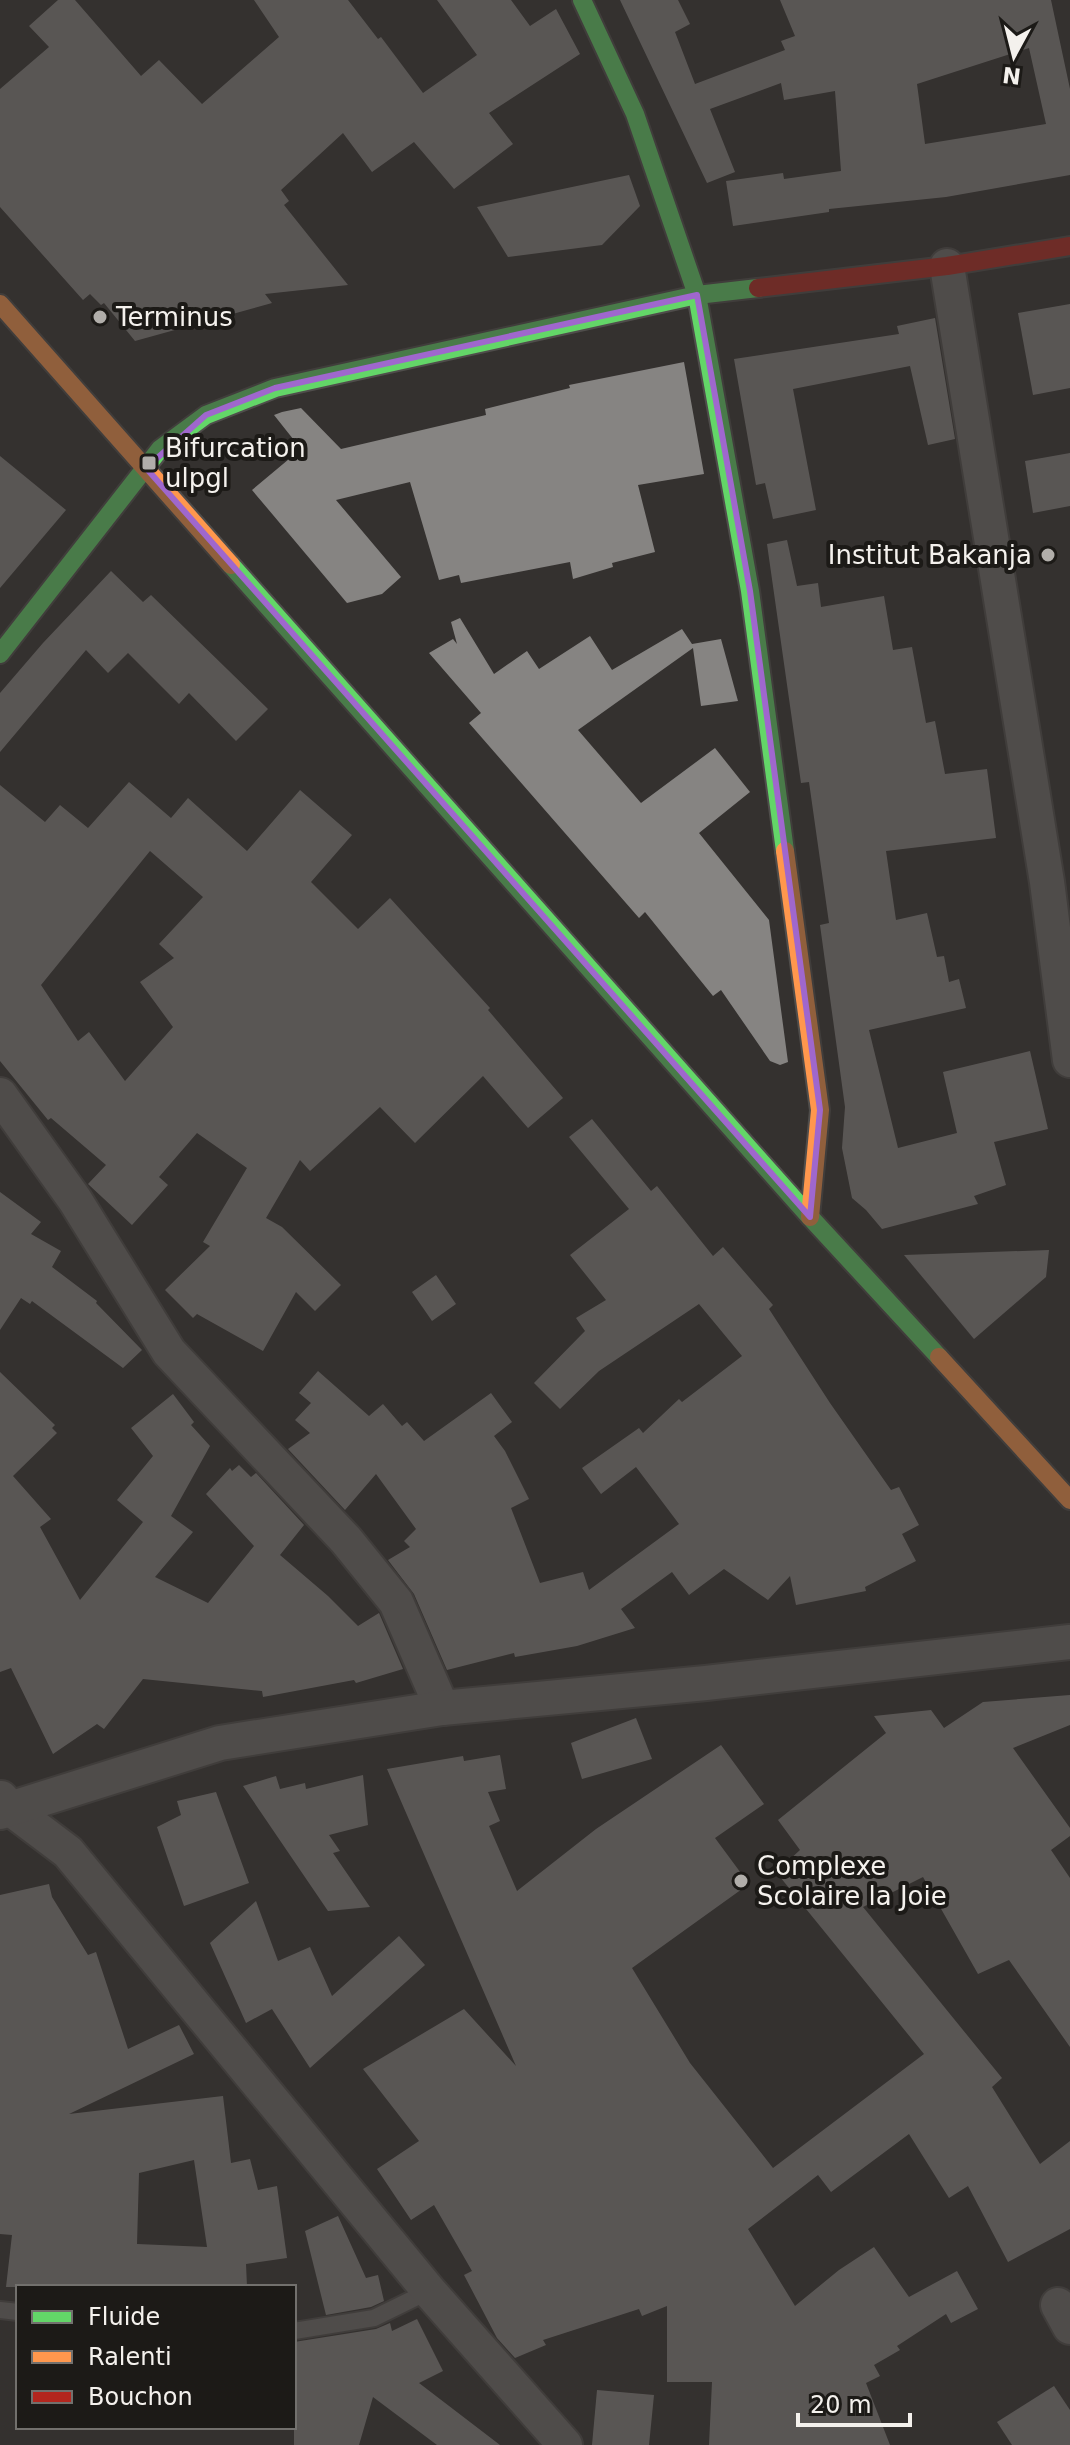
<svg xmlns="http://www.w3.org/2000/svg" width="1070" height="2445" viewBox="0 0 1070 2445" font-family="'DejaVu Sans',sans-serif">
  <rect width="100%" height="100%" fill="#34312f"/>
  <g fill="#868482" fill-rule="evenodd">
    <path d="M58,0H75L141,76L159,60L202,104L279,37L254,0H348L378,39L381,37L423,93L477,55L437,0H511L530,26L556,9L580,54L489,113L513,144L454,189L414,142L372,172L343,133L281,190L289,201L284,205L348,285L265,294L272,303L135,341L104,303L101,305L90,294L83,300L0,207V89L49,47L29,26Z"/>
    <path d="M620,0H678L690,24L675,32L695,84L785,50L781,41L795,36L780,0H1051L1070,89V175L946,197L829,209V212L733,226L726,181L783,173L784,179L841,171L835,91L784,100L781,83L710,109L735,172L707,183ZM1029,48L1046,124L925,144L917,84Z"/>
    <path d="M629,175L640,206L602,245L508,257L477,207Z"/>
    <path d="M1070,304V388L1033,395L1018,313Z"/>
    <path d="M935,318L955,439L928,445L910,366L793,389L816,510L773,519L765,483L756,485L734,359L899,334L897,326Z"/>
    <path d="M684,362L704,474L638,485L655,552L612,563L613,567L573,579L570,562L461,583L459,575L439,580L410,482L336,500L401,577L382,594L347,603L252,490L301,449L274,415L282,412L301,408L341,449L486,415L485,409L570,388L569,385Z"/>
    <path d="M1070,453V506L1033,513L1025,461Z"/>
    <path d="M0,456L66,510L0,588Z"/>
    <path d="M787,540L797,586L818,583L821,607L884,596L893,650L912,647L926,723L935,721L945,774L987,769L996,838L886,851L896,920L927,913L937,957L944,956L949,982L959,979L966,1008L869,1030L898,1148L957,1133L943,1072L1030,1051L1048,1129L994,1142L1006,1185L974,1196L978,1204L882,1229L866,1210L852,1198L842,1148L845,1107L820,925L829,923L809,782L801,783L767,544Z"/>
    <path d="M111,571L143,602L151,595L268,709L236,741L189,693L179,704L128,653L108,673L86,650L0,752V693L43,643Z"/>
    <path d="M460,618L494,674L527,651L539,669L590,636L612,670L682,629L692,644L721,639L738,701L701,706L693,648L578,730L641,803L715,748L750,792L699,833L769,920L788,1062L780,1065L770,1061L721,990L713,996L645,912L639,918L469,723L481,713L429,653L453,639L457,644L451,622Z"/>
    <path d="M129,782L171,818L188,798L247,851L300,790L352,835L311,882L358,929L390,898L490,1008L488,1010L563,1098L528,1128L483,1076L415,1143L380,1107L310,1171L300,1160L266,1218L282,1227L341,1285L315,1311L296,1292L263,1351L197,1314L193,1318L165,1290L210,1246L203,1242L247,1168L197,1133L159,1177L168,1185L132,1225L88,1184L106,1165L51,1118L48,1120L0,1061V785L45,822L60,805L88,828ZM150,851L203,897L159,944L174,958L140,982L173,1027L125,1081L89,1032L78,1041L41,985Z"/>
    <path d="M592,1119L651,1191L657,1186L713,1256L723,1247L773,1305L769,1309L830,1403L891,1490L899,1487L919,1525L902,1534L916,1561L865,1587L866,1591L796,1605L790,1576L768,1600L724,1569L689,1595L672,1572L621,1609L635,1628L577,1646L515,1657L514,1653L447,1670L414,1594L388,1560L410,1547L404,1541L416,1529L376,1474L345,1510L288,1449L310,1433L295,1420L311,1403L299,1393L318,1371L369,1416L383,1404L402,1426L407,1422L424,1441L491,1393L512,1422L494,1436L505,1451L529,1499L511,1508L540,1583L583,1572L589,1590L679,1524L636,1467L601,1494L582,1468L639,1428L643,1433L679,1399L682,1402L742,1356L699,1304L599,1371L560,1409L534,1383L585,1331L576,1318L606,1300L570,1255L629,1209L569,1137Z"/>
    <path d="M0,1192L41,1222L31,1234L61,1251L52,1267L97,1301L96,1303L142,1350L123,1368L32,1301L30,1304L21,1298L0,1330Z"/>
    <path d="M1049,1250L1046,1277L974,1339L904,1255Z"/>
    <path d="M436,1275L456,1304L432,1321L412,1292Z"/>
    <path d="M0,1372L55,1425L52,1428L57,1433L13,1476L51,1519L40,1527L80,1600L143,1522L117,1500L153,1456L131,1428L173,1394L194,1422L191,1425L210,1446L171,1516L193,1532L155,1577L208,1603L254,1546L206,1494L230,1468L232,1471L239,1465L251,1477L256,1473L304,1525L280,1555L328,1596L358,1626L379,1613L403,1669L356,1683L354,1680L263,1697L262,1691L143,1679L104,1729L97,1724L53,1754L11,1668L0,1672Z"/>
    <path d="M1070,1695V1725L1013,1748L1070,1828V1836L1051,1850L1070,1878V2047L1009,1960L978,1974L923,1877L863,1907L1002,2078L992,2087L1040,2164L1070,2141V2229L1008,2262L968,2186L949,2198L909,2134L831,2192L818,2175L748,2229L795,2306L839,2270L874,2247L909,2297L957,2271L978,2309L951,2323L946,2314L897,2346L900,2350L874,2365L880,2376L866,2383L890,2445H709L712,2382H667V2306L642,2316L639,2309L543,2340L546,2345L515,2358L497,2338L464,2275L472,2271L434,2205L411,2220L377,2169L419,2141L363,2069L464,2009L516,2066L387,1769L463,1756L464,1761L500,1755L506,1789L488,1792L500,1821L489,1826L517,1891L596,1829L721,1745L764,1804L715,1838L749,1884L632,1968L690,2063L773,2168L924,2054L776,1872L800,1850L778,1820L886,1733L874,1716L931,1710L944,1728L983,1702Z"/>
    <path d="M636,1718L652,1759L582,1779L571,1743Z"/>
    <path d="M363,1775L368,1825L329,1835L340,1851L333,1853L370,1907L328,1911L243,1786L276,1776L280,1789L305,1783L306,1789Z"/>
    <path d="M216,1792L249,1883L184,1906L157,1827L181,1815L177,1801Z"/>
    <path d="M49,1884L52,1897L88,1955L96,1952L128,2049L179,2025L194,2054L69,2114L223,2096L231,2163L250,2159L258,2190L277,2186L287,2258L246,2264L247,2287H6L12,2235L0,2234V1895ZM194,2160L207,2247L137,2244L139,2173Z"/>
    <path d="M256,1901L278,1961L310,1947L332,1996L399,1936L425,1965L310,2068L272,2009L246,2023L210,1943Z"/>
    <path d="M338,2216L366,2278L378,2275L384,2301L371,2307L326,2315L305,2231Z"/>
    <path d="M417,2319L443,2371L419,2383L500,2445H437L373,2397L359,2445H294V2342L376,2329L390,2323L392,2331Z"/>
    <path d="M1054,2386L1070,2410V2445H1012L997,2422Z"/>
    <path d="M597,2390L654,2395L649,2445H592Z"/>
  </g>
  <g fill="none" stroke-linecap="round" stroke-linejoin="round">
    <defs>
      <g id="lane">
        <path d="M0,2310L18,2312"/>
        <path d="M294,2331L374,2318L429,2291"/>
      </g>
      <g id="street">
        <path d="M947,266L1047,882L1070,1060"/>
        <path d="M0,1095L75,1200L169,1352L346,1540L396,1602L442,1708"/>
        <path d="M1,1798L11,1809L68,1852L429,2291L565,2445"/>
        <path d="M0,1812L220,1743L442,1708L706,1683L1070,1642"/>
        <path d="M1058,2305L1070,2327"/>
      </g>
      <g id="fast">
        <path d="M582,0L635,114L697,295L750,591L785,851"/>
        <path d="M231,565L810,1217L939,1357"/>
        <path d="M0,654L160,449L206,415L275,388L697,295L758,288"/>
      </g>
      <g id="slow">
        <path d="M0,304L231,565"/>
        <path d="M785,851L820,1110L810,1217"/>
        <path d="M939,1357L1070,1500"/>
      </g>
      <path id="jam" d="M758,288L947,266L1070,246"/>
    </defs>
    <use href="#lane" stroke="#4f4d4b" stroke-width="20"/>
    <use href="#street" stroke="#4f4d4b" stroke-width="38"/>
    <use href="#fast" stroke="#4f4d4b" stroke-width="22"/>
    <use href="#slow" stroke="#4f4d4b" stroke-width="22"/>
    <use href="#jam" stroke="#4f4d4b" stroke-width="22"/>
    <use href="#lane" stroke="#706d6b" stroke-width="16"/>
    <use href="#street" stroke="#706d6b" stroke-width="34"/>
    <use href="#fast" stroke="#63d668" stroke-width="18"/>
    <use href="#slow" stroke="#ff974d" stroke-width="18"/>
    <use href="#jam" stroke="#b3261e" stroke-width="18"/>
  </g>
  <path d="M0 0H1070V2445H0ZM697,295L750,591L820,1110L810,1217L146,468L206,415L275,388Z" fill="#34312f" fill-opacity=".55" fill-rule="evenodd"/>
  <path fill="none" stroke="#9f67cd" stroke-width="6" stroke-linejoin="round" d="M697,295L750,591L820,1110L810,1217L146,468L206,415L275,388Z"/>
  <g fill="#b1aeaa" stroke="#1c1a17" stroke-width="3">
    <circle cx="100" cy="317" r="8"/>
    <rect x="141" y="455" width="16" height="16" rx="4"/>
    <circle cx="1048" cy="555" r="8"/>
    <circle cx="741" cy="1881" r="8"/>
  </g>
  <g text-anchor="middle" stroke-width="8" stroke-linejoin="round" paint-order="stroke">
    <g font-size="26" fill="#f4f1ed" stroke="#1c1a17" text-anchor="start">
      <text x="116" y="326">Terminus</text>
      <text x="165" y="457">Bifurcation<tspan x="165" dy="30">ulpgl</tspan></text>
      <text x="1032" y="564" text-anchor="end">Institut Bakanja</text>
      <text x="757" y="1875">Complexe<tspan x="757" dy="30">Scolaire la Joie</tspan></text>
    </g>
  </g>
  <rect x="16" y="2285" width="280" height="144" fill="#1c1a17" stroke="#72706d" stroke-width="2"/>
  <rect x="32" y="2311" width="40" height="12" fill="#63d668" stroke="#72706d" stroke-width="2"/>
  <text x="88" y="2325" font-size="24" fill="#f4f1ed">Fluide</text>
  <rect x="32" y="2351" width="40" height="12" fill="#ff974d" stroke="#72706d" stroke-width="2"/>
  <text x="88" y="2365" font-size="24" fill="#f4f1ed">Ralenti</text>
  <rect x="32" y="2391" width="40" height="12" fill="#b3261e" stroke="#72706d" stroke-width="2"/>
  <text x="88" y="2405" font-size="24" fill="#f4f1ed">Bouchon</text>
  <g transform="translate(1014 56) rotate(187)" stroke="#1c1a17" stroke-width="6" paint-order="stroke">
  <path d="M0-6L14 30L0 20L-14 30Z" fill="#f4f1ed"/>
  <text y="-12" font-size="22" font-weight="bold" text-anchor="middle" fill="#f4f1ed">N</text>
  </g>
  <path d="M798 2413v12h112v-12" fill="none" stroke="#f4f1ed" stroke-width="4"/>
  <text x="810" y="2413" font-size="24" fill="#f4f1ed" stroke="#1c1a17" stroke-width="6" paint-order="stroke">20 m</text>
</svg>
